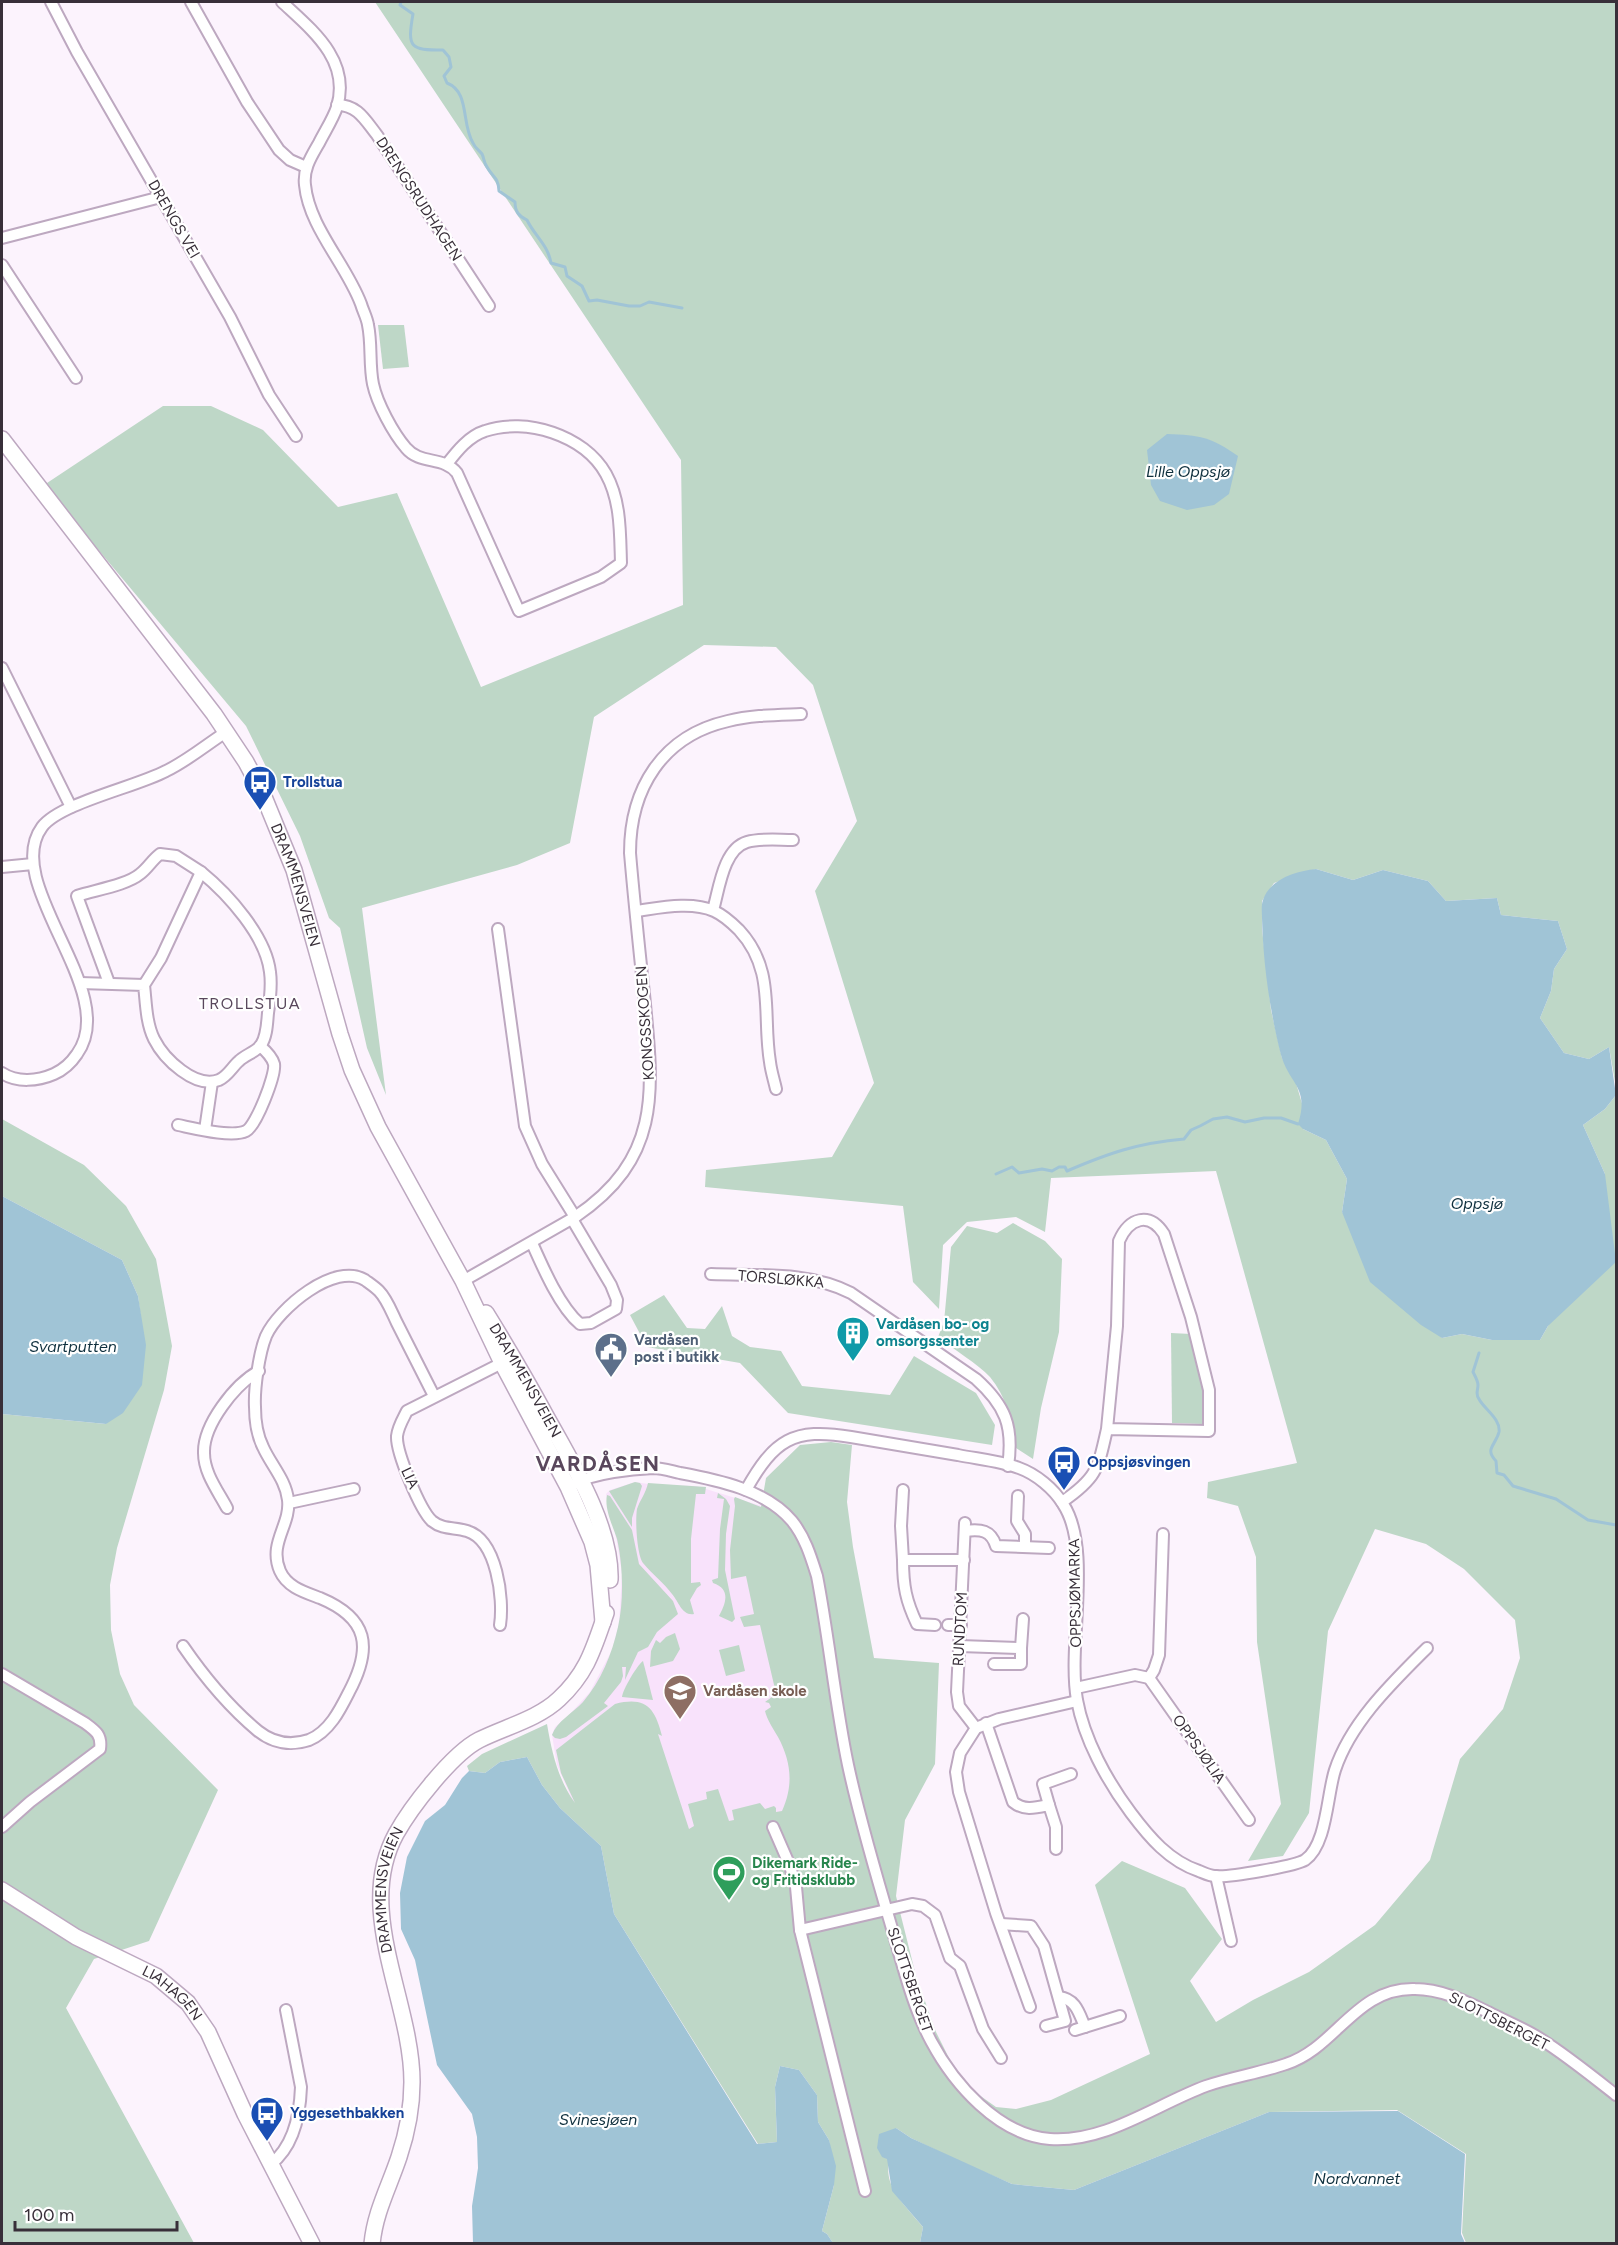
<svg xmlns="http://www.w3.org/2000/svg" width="1618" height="2245" viewBox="0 0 1618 2245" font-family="Figtree,sans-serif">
  <rect width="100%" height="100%" fill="#fcf3fd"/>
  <path fill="#f8e2fb" d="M635,1482L655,1485L696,1486L762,1506L778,1514L809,1805L612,1854L574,1804L557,1765L552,1735L555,1727L569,1715L590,1692L612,1650L619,1624L622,1574L617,1542L606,1494L610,1490Z"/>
  <g fill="#bed7c7">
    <path d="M375,2H1616V1088L1609,1047L1589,1059L1564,1053L1540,1018L1551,991L1554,969L1567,949L1558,921L1501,915L1497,898L1446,901L1428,881L1383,870L1353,880L1316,869L1274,883L1262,901V929L1271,1010L1282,1058L1296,1083L1303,1107V1129L1326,1140L1347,1179L1342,1212L1442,1338L1462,1334L1492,1340H1540L1548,1326L1605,1174L1583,1125L1605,1109L1616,1095V2243H1466L1462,2233L1466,2154L1397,2110L1269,2112L1074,2190L1012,2184L959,2161L911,2138L896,2128C880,2182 888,2186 923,2227L920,2243H833L827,2234L822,2231L834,2185L829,2140L818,2122L817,2095L799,2070L780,2066L775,2087L777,2142L758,2144L614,1914L601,1846L560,1808L542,1785L527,1757L500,1762L485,1773L469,1771L467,1766L482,1754L547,1724C552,1753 558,1779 575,1803L561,1773L556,1750L615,1704C646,1696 655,1708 662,1736L658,1734L689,1829L694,1826L688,1804L707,1799L706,1792L718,1789L729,1821L734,1820L732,1810L760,1803L765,1809L774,1806L776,1808V1812L782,1811C794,1785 791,1761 778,1737C773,1728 767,1720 765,1711L771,1707L769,1703L765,1702L772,1697L775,1689L760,1625L744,1627L740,1617L754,1614L746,1576L731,1579L730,1550L735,1506L734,1499L735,1497L761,1507L766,1478L800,1445L831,1442L852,1445L847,1502L853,1547L874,1658L939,1663L935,1764L905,1820L896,1896L916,1976L936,2032L955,2070L975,2092L996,2107L1016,2109L1051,2100L1150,2054L1095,1885L1122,1861L1185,1888L1222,1939L1190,1981L1216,2022L1253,2000L1309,1972L1375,1925L1430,1860L1460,1759L1503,1709L1520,1658L1515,1620L1464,1569L1426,1544L1375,1529L1328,1631L1309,1813L1283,1856L1248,1861L1281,1804L1257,1642L1256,1557L1238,1506L1207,1498L1208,1482L1297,1463L1216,1171L1051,1178L1045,1232L1016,1217L967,1222L943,1245L939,1309L913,1282L903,1206L705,1187L706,1170L832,1157L874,1083L815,891L857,821L813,685L776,647L704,645L594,717L570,843L517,865L362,908L386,1095L367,1048L340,928L329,918L300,836L246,726L44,485L163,406H211L263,430L338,507L397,493L481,687L683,605L681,460Z"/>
    <path d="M378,325H404L409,367L383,369Z"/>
    <path d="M2,1119L84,1165L126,1206L156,1259L172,1346L164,1390L117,1548L110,1585L111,1630L120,1674L134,1705L218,1790L149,1941L94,1959L66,2008L194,2243H2V1414L106,1424L141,1319L138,1296L122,1260L2,1196Z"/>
    <path d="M1013,1223L1045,1241L1062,1259L1059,1332L1041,1408L1033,1459L1013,1446C1013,1422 1006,1396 990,1377C978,1364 953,1349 938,1337L944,1322L951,1247L967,1226L997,1233Z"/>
    <path d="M664,1295L687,1328L705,1329L722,1306L732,1336L750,1347L781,1351L802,1386L890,1395L914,1356L976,1393L995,1425L992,1445L788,1413L740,1363L647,1347L630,1315Z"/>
    <path d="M1171,1333L1191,1334L1204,1392L1203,1424L1172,1423Z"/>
    <path d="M635,1482L640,1483L642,1486L632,1518V1527L609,1491Z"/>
    <path d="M648,1483L706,1487L705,1494H696L691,1539V1583L700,1582L701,1585L697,1588L690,1600L694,1614C682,1616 679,1602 672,1594C664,1583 652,1574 643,1563C637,1555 635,1520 637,1509C640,1500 646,1493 648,1483Z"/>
    <path d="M718,1493L726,1499L730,1506L726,1534L725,1570L735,1619L732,1622L719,1616C725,1605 732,1589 713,1583L712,1580L718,1578L720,1529L724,1499L717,1498Z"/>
    <path d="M607,1495L610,1496L632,1530L639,1564L673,1601L678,1614L657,1632L648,1647L638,1652L625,1680L626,1667H622L623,1676L621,1682L604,1703L608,1706L566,1737L560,1739L555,1738L552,1735C557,1721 573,1713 583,1702C601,1681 612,1654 618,1627C624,1601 623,1565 617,1539C613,1526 604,1509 607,1495Z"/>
    <path d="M675,1633L680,1649L673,1661L650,1667L651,1651L656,1640L660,1643L666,1637Z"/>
    <path d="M739,1645L745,1671L726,1676L719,1650Z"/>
    <path d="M643,1661L653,1700L622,1697C622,1691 637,1665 643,1661Z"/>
  </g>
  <g fill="#a0c4d6">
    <path d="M1167,434C1200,435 1211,437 1238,456L1229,494L1214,505L1187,510L1160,501L1151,485L1147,450Z"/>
    <path d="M1316,869L1353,880L1383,870L1428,881L1446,901L1497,898L1501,915L1558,921L1567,949L1554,969L1551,991L1540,1018L1564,1053L1589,1059L1609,1047L1616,1095L1605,1109L1583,1125L1605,1174L1616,1262L1548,1326L1540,1340H1492L1462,1334L1442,1338L1421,1325L1370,1282L1342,1212L1347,1179L1326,1140L1303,1129L1298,1124C1310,1087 1289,1084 1281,1055C1270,1012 1263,963 1262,918C1262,913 1261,905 1263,900C1270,879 1296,871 1316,869Z"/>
    <path d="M2,1196L122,1260L138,1296L146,1345L142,1385L123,1413L106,1424L2,1414Z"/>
    <path d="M527,1757L542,1785L560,1808L601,1846L614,1914L757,2144L777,2142L775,2087L780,2066L799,2070L817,2095L818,2122L829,2140L836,2166L834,2185L822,2231L827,2234L833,2243H473L472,2206L478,2168L477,2137L472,2114L437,2065L415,1960L401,1929L400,1893L407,1857L425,1821L445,1805L462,1778L469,1771L485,1773L500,1762Z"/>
    <path d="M1398,2111L1465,2154L1461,2234L1465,2243H920L923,2227L892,2191L887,2159L882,2157L877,2148L879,2134L896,2128L911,2138L1012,2184L1074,2190L1269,2112Z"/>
  </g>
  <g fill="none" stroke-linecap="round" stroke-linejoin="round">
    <g stroke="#a0c4d6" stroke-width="3">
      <path d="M401,2L400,5L413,14C407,48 410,50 443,50L449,57L451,67L444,76L447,83C470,92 461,123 473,143C475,148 479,150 482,154C484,158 484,163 487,167C493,178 498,176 499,191L515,202C515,212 519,216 527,220C534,235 548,245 551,263L565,267L567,276L582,286L589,301L597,300L629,306H640L649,302L682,308"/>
      <path d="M996,1174L1012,1167L1019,1173L1042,1169L1052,1171L1059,1167H1065L1067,1171C1109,1153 1138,1143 1184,1139L1191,1130L1200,1126L1213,1119L1227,1117L1245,1122L1264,1118H1281L1298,1124"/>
      <path d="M1479,1353L1473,1372C1475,1376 1478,1381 1478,1385C1478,1391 1475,1394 1479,1399C1484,1409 1501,1419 1499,1432C1496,1445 1484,1449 1496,1461L1497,1473L1504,1475L1513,1486L1556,1499L1588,1520L1616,1525"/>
    </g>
    <defs>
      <g id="minor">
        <path d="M51,2L77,52L230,317L269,395L296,436"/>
        <path d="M191,2L247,102L279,150L290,160L306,167"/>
        <path d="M282,2C312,30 351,60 337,107C333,119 325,131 319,143C311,157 303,169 305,185C309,227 346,264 361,304C363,311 367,318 368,325C372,344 369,365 373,384C377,403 393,433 406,448C420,465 444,456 457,473L519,611L601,577L621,563C620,533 621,501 606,474C584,435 526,417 485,431C469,436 457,451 447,464"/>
        <path d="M337,105C358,105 365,120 377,135L489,306"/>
        <path d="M2,238L161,197"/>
        <path d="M2,265L76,378"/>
        <path d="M2,668L71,807"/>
        <path d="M2,867L33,864"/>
        <path d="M713,910C719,890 723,849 747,842C761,838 778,840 793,840"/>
        <path d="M636,911C659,908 691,901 714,911C723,915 732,923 739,930C776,970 762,1014 770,1062C771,1071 774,1080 776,1089"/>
        <path d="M80,983L144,985L161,958L201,872C228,894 266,936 270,972C272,986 270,1000 268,1013C267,1023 267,1036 261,1045C256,1052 245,1055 239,1061C232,1067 228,1076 219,1080C195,1089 164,1059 154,1039C146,1023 146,1002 144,985"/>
        <path d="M109,983L77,896C95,890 127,885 140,874C148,868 152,860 160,854L176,856L201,872"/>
        <path d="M2,1073C17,1083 38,1081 54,1074C63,1070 71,1063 77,1054C122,992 0,884 42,827C60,803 136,787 166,771C187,761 206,745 226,732"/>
        <path d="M178,1125C193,1128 232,1138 246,1131C256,1126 276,1075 274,1064C272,1057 266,1051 260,1046"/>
        <path d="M205,1130L212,1082"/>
        <path d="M575,1217C664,1157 653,1088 644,994C639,947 634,900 630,853C630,789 662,736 728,721C752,715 777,715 801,714"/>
        <path d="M532,1243C543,1268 560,1307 580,1324L591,1323L616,1309L617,1300L611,1285L572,1219"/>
        <path d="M711,1274C757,1276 809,1271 851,1293L976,1379C1005,1405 1014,1426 1008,1466"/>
        <path d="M463,1281L575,1217L542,1164L525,1126L498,929"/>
        <path d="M576,1483C595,1473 631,1469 653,1468C662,1468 671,1471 680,1473C718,1480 766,1490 792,1521C805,1537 811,1557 817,1576C829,1638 835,1703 848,1765C860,1821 877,1878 893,1932C904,1969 913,2007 931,2041C954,2084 998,2135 1050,2139C1105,2143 1155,2105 1206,2086C1232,2077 1260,2073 1286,2064C1336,2048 1356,1987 1415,1989C1441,1989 1465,2001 1488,2012C1505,2021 1523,2028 1539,2038C1566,2055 1592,2076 1616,2095"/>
        <path d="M746,1490C774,1440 793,1427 851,1437C887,1443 922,1449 958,1455C978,1459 1001,1461 1019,1468C1036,1474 1054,1489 1063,1504C1093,1549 1067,1645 1077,1700C1084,1739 1107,1781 1131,1813C1149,1837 1169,1861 1199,1871C1204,1873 1210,1876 1215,1876C1227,1878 1295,1866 1305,1860C1327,1845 1327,1794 1335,1770C1351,1722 1392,1683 1427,1648"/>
        <path d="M903,1490L901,1526L903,1560H964"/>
        <path d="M1018,1496L1017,1521L1025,1534V1547"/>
        <path d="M1062,1502C1097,1478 1098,1469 1107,1429L1209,1431V1390L1191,1317L1164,1234C1149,1211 1129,1218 1119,1241L1117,1326L1107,1429"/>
        <path d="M289,1503L354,1489"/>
        <path d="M227,1508C218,1491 204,1473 204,1453C203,1425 235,1384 259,1371"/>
        <path d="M965,1523L957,1692L959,1706L976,1728"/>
        <path d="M965,1531C981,1529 991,1530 996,1546L1049,1548"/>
        <path d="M1163,1534L1159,1655L1154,1670L1149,1678L1249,1820"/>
        <path d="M903,1560C903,1586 906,1601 917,1624L935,1625"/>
        <path d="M500,1625C504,1599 497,1540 467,1531C454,1527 443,1530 432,1521C420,1510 396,1452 397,1436C398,1427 403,1419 407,1411L508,1360"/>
        <path d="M948,1625H961"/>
        <path d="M183,1646C205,1678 228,1706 258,1731C273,1743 291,1746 309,1740C329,1732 340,1710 349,1692C373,1647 368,1618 320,1598C304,1592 287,1587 280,1571C268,1543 291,1525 288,1500C286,1480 271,1465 263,1447C257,1435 255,1420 255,1407C254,1389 259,1353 266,1336C278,1309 335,1261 365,1280C369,1283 375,1287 379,1291C387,1299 392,1313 397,1323C409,1347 422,1372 434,1396"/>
        <path d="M960,1646L1021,1648V1664H994"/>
        <path d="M1021,1648L1023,1619"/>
        <path d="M2,1674L85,1723C96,1731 102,1735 100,1749L30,1802L2,1827"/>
        <path d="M1076,1688L1135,1675L1149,1678"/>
        <path d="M986,1723L1013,1802C1024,1811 1035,1808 1049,1805L1056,1827V1849"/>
        <path d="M1049,1805L1043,1784L1071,1774"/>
        <path d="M773,1827L790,1866L796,1887L800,1930L865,2191"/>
        <path d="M1216,1876L1231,1941"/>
        <path d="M1001,1924L1031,1926L1044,1946L1065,2021L1046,2026"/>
        <path d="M800,1930L912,1904L923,1906L935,1915L950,1958L960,1966L983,2029L1001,2058"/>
        <path d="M1059,1997C1076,1999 1079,2013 1085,2027"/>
        <path d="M1030,2007L996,1913L959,1792L956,1772L960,1753L976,1728L999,1719L1077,1701"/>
        <path d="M1075,2030L1120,2016"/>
        <path d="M271,2164C294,2146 300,2115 301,2087L286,2010"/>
      </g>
      <g id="secondary">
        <path id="s1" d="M2,439L214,714L246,762L262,792L294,870L340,1034L352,1070L378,1127L463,1281L502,1363L568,1487L592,1542L598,1565L603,1622"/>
        <path id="s2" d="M486,1313C507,1347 527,1381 546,1416C571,1461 612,1527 610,1580"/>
        <path id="s3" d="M2,1890L76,1937L156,1976L188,2003L208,2032L245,2114L312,2244"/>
        <path id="s4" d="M372,2244C375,2212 389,2187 399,2157C407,2133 412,2107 412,2082C412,2001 354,1911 396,1834C411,1807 452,1754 479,1740C505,1727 538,1719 559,1699C588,1672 594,1647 606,1613"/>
      </g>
    </defs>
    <use href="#minor" stroke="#bda8c0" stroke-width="14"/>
    <use href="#secondary" stroke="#bda8c0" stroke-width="18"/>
    <use href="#minor" stroke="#fff" stroke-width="10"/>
    <use href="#secondary" stroke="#fff" stroke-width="15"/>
  </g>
  <defs>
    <symbol id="bus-pin" viewBox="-11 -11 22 30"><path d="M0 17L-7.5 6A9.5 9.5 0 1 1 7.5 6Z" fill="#1a4fb4" stroke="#fff"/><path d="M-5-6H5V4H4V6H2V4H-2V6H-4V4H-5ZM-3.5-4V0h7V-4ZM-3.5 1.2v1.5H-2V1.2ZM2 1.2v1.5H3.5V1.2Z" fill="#fff"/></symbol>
    <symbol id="building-pin" viewBox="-11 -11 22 30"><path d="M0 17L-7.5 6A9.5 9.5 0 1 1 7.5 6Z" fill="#0f9aa8" stroke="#fff"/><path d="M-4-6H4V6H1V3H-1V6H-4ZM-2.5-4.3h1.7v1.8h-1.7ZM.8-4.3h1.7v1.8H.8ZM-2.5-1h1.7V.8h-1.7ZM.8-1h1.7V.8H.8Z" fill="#fff"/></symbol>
    <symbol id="civic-pin" viewBox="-11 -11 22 30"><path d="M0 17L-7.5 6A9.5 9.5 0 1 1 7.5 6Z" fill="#5c6f8a" stroke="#fff"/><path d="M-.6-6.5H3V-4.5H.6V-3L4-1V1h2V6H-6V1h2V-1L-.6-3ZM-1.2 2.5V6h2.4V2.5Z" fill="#fff"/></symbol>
    <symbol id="school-pin" viewBox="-11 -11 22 30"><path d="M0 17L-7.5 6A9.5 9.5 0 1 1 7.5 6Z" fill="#8d6e63" stroke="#fff"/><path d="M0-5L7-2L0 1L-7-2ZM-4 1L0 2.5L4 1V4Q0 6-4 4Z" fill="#fff"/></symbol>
    <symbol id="stadium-pin" viewBox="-11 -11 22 30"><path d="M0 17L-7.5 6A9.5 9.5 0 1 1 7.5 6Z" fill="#2e9e5b" stroke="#fff"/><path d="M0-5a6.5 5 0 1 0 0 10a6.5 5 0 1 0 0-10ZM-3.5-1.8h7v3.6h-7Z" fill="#fff"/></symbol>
  </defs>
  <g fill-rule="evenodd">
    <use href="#bus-pin" x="241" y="763" width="38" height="52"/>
    <use href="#building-pin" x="834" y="1314" width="38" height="52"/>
    <use href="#civic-pin" x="592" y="1330" width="38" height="52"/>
    <use href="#bus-pin" x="1045" y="1443" width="38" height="52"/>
    <use href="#school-pin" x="661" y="1672" width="38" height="52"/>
    <use href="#stadium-pin" x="710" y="1853" width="38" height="52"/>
    <use href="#bus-pin" x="248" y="2094" width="38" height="52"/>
  </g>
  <g text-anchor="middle" stroke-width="4.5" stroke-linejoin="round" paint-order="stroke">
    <g font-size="15" fill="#382f39" stroke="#fff">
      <text transform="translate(419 199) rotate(57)" y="5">DRENGSRUDHAGEN</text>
      <text transform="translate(174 219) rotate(60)" y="5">DRENGS VEI</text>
      <text dy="5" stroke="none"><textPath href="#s1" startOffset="538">DRAMMENSVEIEN</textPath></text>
      <text transform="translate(645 1023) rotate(-94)" y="5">KONGSSKOGEN</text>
      <text transform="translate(781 1279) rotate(5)" y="5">TORSLØKKA</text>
      <text dy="5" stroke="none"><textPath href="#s2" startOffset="78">DRAMMENSVEIEN</textPath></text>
      <text transform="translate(410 1478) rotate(65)" y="5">LIA</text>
      <text transform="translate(1075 1593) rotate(-91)" y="5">OPPSJØMARKA</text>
      <text transform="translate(960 1629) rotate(-87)" y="5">RUNDTOM</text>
      <text transform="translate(1199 1749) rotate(55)" y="5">OPPSJØLIA</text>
      <text dy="5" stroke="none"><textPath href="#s4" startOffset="364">DRAMMENSVEIEN</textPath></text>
      <text transform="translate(910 1980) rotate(71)" y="5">SLOTTSBERGET</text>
      <text dy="5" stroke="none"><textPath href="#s3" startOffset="200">LIAHAGEN</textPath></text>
      <text transform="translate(1499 2021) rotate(27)" y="5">SLOTTSBERGET</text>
    </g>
    <g font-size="15" font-weight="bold" fill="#164399" stroke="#fff" text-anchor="start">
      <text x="283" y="787">Trollstua</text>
      <text x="1087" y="1467">Oppsjøsvingen</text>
      <text x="290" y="2118">Yggesethbakken</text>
    </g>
    <g font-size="15" font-weight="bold" fill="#0d838f" stroke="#fff" text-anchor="start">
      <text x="876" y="1329">Vardåsen bo- og<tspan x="876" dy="17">omsorgssenter</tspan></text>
    </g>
    <g font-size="15" font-weight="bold" fill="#4e5e75" stroke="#fff" text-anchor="start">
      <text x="634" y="1345">Vardåsen<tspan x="634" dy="17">post i butikk</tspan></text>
    </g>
    <g font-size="15" font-weight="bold" fill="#785e54" stroke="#fff" text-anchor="start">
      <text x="703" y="1696">Vardåsen skole</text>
    </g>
    <g font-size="15" font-weight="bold" fill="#27864d" stroke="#fff" text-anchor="start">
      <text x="752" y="1868">Dikemark Ride-<tspan x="752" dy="17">og Fritidsklubb</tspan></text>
    </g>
    <g font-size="16" font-style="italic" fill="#0f303e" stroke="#fff">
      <text x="1188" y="477">Lille Oppsjø</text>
      <text x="1477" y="1209">Oppsjø</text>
      <text x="73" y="1352">Svartputten</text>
      <text x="598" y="2125">Svinesjøen</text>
      <text x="1357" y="2184">Nordvannet</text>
    </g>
    <g font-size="16" letter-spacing="1.5" fill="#59475c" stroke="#fff">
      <text x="250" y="1009">TROLLSTUA</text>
    </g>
    <g font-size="21" font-weight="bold" letter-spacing="1.5" fill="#59475c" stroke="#fff">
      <text x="598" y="1471">VARDÅSEN</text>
    </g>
  </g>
  <rect width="1618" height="2245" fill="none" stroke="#382f39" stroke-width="6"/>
  <path d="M15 2221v9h162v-9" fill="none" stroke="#382f39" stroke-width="3"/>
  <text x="24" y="2221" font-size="18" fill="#382f39" stroke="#ffffff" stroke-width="4.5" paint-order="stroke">100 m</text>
</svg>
